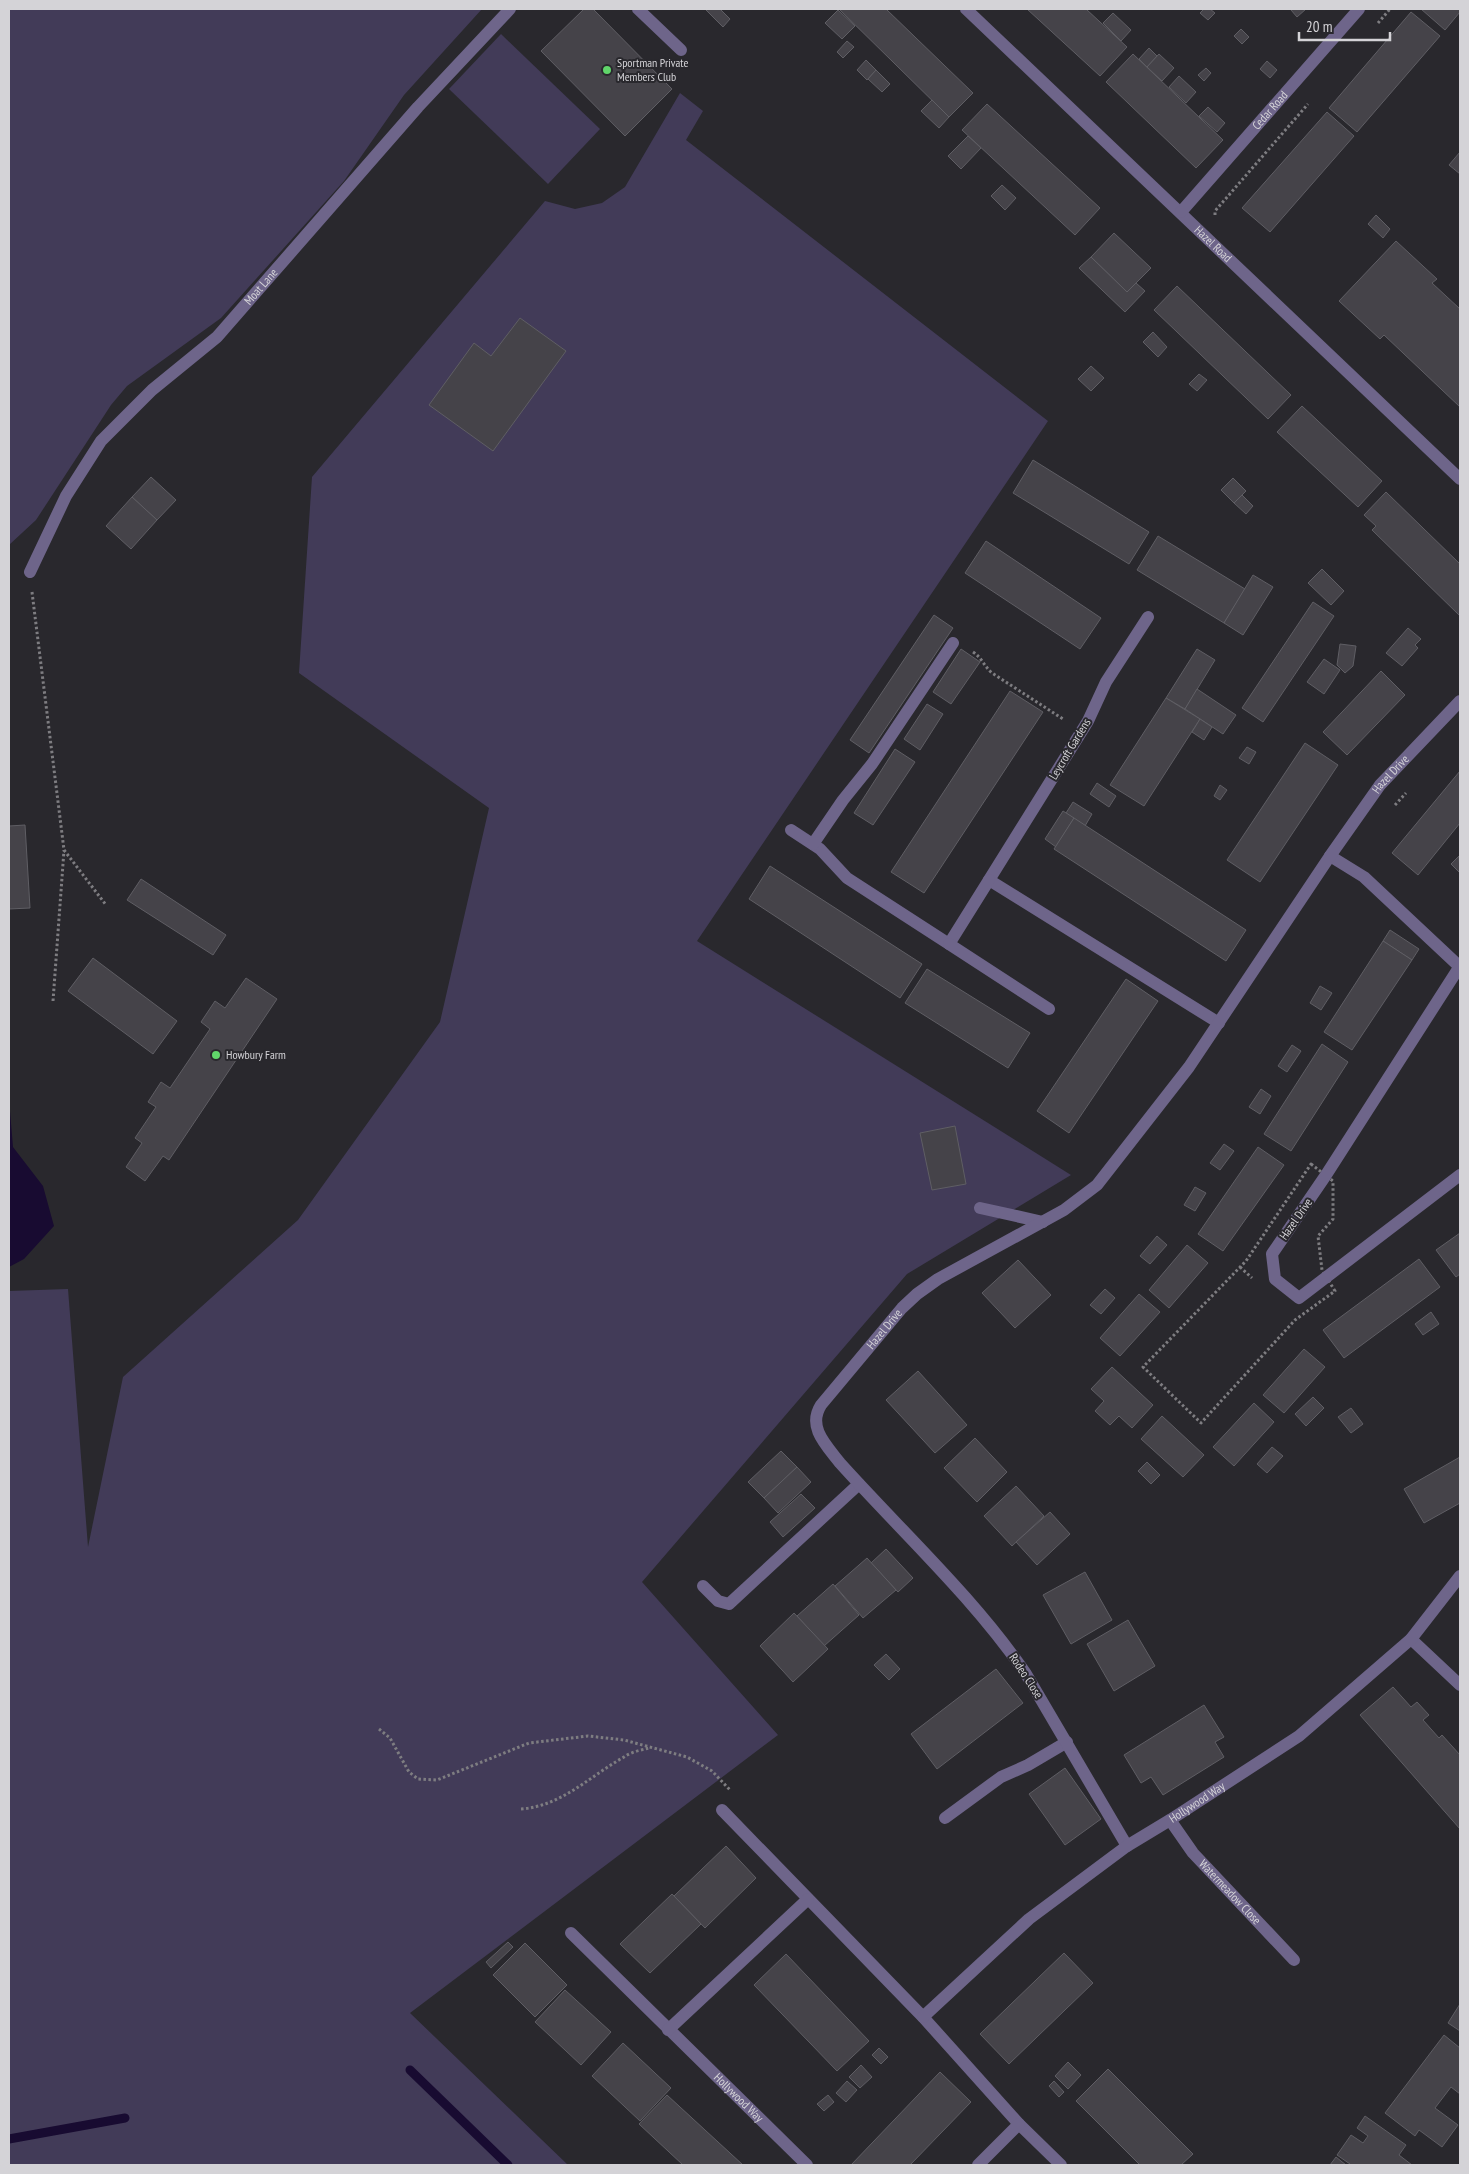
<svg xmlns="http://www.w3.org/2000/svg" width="1469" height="2174" viewBox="0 0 1469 2174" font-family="'PT Sans Narrow',sans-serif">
  <rect width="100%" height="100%" fill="#29282d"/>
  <g fill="#423b58">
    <path d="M9,9H482L404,95L344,181L221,318L127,386L111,405L36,520L9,545Z"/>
    <path d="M501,34L600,129L548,184L449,89Z"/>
    <path d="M680,93L703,111L686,140L1048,421L697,941L1071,1175L907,1274L642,1582L778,1735L410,2013L568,2165H9V1291L68,1289L88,1547L123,1377L298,1220L440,1022L489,808L299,673L312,477L545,201L575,209L602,203L625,187Z"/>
  </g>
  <path fill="#180b31" d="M9,1099L13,1147L43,1186L54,1226L24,1259L9,1267Z"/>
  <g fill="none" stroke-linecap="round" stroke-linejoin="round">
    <g stroke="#180b31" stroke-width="9">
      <path d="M410,2070L508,2165"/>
      <path d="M9,2139L125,2118"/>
    </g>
  </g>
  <g fill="#454349" stroke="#5f5e64">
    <path d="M584,9H593L672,89L625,136L541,51Z"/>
    <path d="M705,9H720L730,19L723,27Z"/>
    <path d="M839,9H886L973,93L949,117Z"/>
    <path d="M1027,9H1086L1127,47L1100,76Z"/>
    <path d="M1204,9H1210L1215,13L1208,20L1200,13Z"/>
    <path d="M1292,9H1306L1297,17L1291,10Z"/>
    <path d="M1421,9H1460V12L1445,30Z"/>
    <path d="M838,10L855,26L842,39L825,23Z"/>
    <path d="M1411,12L1440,36L1357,132L1329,108Z"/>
    <path d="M1113,13L1131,30L1121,41L1103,23Z"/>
    <path d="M1241,29L1249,37L1242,44L1234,36Z"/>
    <path d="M847,41L854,47L843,58L837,52Z"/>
    <path d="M1149,48L1157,56L1147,67L1139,59Z"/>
    <path d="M1133,54L1223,140L1196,168L1106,82Z"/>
    <path d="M1159,54L1174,68L1162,81L1147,67Z"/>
    <path d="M866,60L876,70L867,80L857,70Z"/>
    <path d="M1267,61L1277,70L1270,78L1260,69Z"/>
    <path d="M1206,68L1211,73L1204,81L1198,75Z"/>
    <path d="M876,70L890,84L882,92L868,79Z"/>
    <path d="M1179,76L1196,92L1186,103L1169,87Z"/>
    <path d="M932,100L949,117L939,128L921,111Z"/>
    <path d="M987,104L1100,208L1075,235L962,130Z"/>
    <path d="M1208,107L1225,123L1217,132L1199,116Z"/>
    <path d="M1327,112L1354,136L1270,232L1242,208Z"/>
    <path d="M968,136L981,148L961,169L948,156Z"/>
    <path d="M1460,152V174L1449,165Z"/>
    <path d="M1002,185L1016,198L1005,210L991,196Z"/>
    <path d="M1376,215L1390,229L1383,238L1368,224Z"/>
    <path d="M1114,233L1151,268L1127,292L1091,257Z"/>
    <path d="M1396,241L1437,279L1432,283L1460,309V407L1384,335L1380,339L1339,301Z"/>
    <path d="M1091,257L1127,292L1136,283L1145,291L1125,312L1079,268Z"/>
    <path d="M1177,286L1291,395L1268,419L1154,310Z"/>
    <path d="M520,318L566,351L493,451L429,405L474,343L491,356Z"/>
    <path d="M1153,332L1167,347L1158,357L1143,342Z"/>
    <path d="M1091,366L1104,378L1091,391L1078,379Z"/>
    <path d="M1199,374L1207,380L1197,391L1189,384Z"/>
    <path d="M1302,406L1382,481L1358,507L1277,432Z"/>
    <path d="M1033,460L1149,532L1129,564L1013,493Z"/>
    <path d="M151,477L176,500L157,520L132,497Z"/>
    <path d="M1233,478L1246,491L1234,503L1221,490Z"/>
    <path d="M1386,492L1460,564V616L1372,530L1376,526L1364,515Z"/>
    <path d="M1242,495L1253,506L1246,514L1234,503Z"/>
    <path d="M132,497L157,520L131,549L106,526Z"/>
    <path d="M1158,536L1245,589L1224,623L1137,570Z"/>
    <path d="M986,541L1101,618L1080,649L965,573Z"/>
    <path d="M1322,569L1344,591L1331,605L1308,583Z"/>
    <path d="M1253,575L1273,587L1243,635L1224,623Z"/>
    <path d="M1313,602L1334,616L1263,722L1242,708Z"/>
    <path d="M934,615L953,628L869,753L850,740Z"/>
    <path d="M1408,628L1421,639L1415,645L1418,648L1402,666L1386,653Z"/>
    <path d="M1340,644L1356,646L1353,666L1345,673L1337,665Z"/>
    <path d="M961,649L980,662L951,704L933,692Z"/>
    <path d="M1197,649L1215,660L1185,709L1166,698Z"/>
    <path d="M1324,659L1340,670L1324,694L1307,682Z"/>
    <path d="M1381,671L1405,695L1347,755L1323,732Z"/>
    <path d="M1197,689L1236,715L1223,734L1185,709Z"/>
    <path d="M1010,691L1043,712L924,893L891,872Z"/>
    <path d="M1166,698L1200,719L1144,806L1110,785Z"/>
    <path d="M927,704L943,714L920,750L904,739Z"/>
    <path d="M1200,719L1212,727L1204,740L1192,732Z"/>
    <path d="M1305,743L1338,765L1260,882L1227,860Z"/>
    <path d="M1247,747L1256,752L1249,764L1239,758Z"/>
    <path d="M895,749L915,762L873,825L854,813Z"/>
    <path d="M1460,771V823L1418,875L1392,853Z"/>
    <path d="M1097,783L1116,796L1109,807L1090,794Z"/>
    <path d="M1220,785L1227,790L1220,800L1214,796Z"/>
    <path d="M1073,802L1092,814L1085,826L1066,813Z"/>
    <path d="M1063,811L1074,818L1056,847L1045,839Z"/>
    <path d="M1074,818L1246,930L1226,961L1054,849Z"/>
    <path d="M25,825L30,908L9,909V826Z"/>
    <path d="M1459,856L1460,871L1459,872L1451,864Z"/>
    <path d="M770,866L922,964L900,998L749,899Z"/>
    <path d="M141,879L226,935L213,955L127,900Z"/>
    <path d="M1390,930L1419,949L1412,960L1383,941Z"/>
    <path d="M1383,941L1412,960L1352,1050L1324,1032Z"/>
    <path d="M93,958L177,1021L153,1054L68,991Z"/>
    <path d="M927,969L1030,1033L1008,1068L905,1003Z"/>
    <path d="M246,978L277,999L169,1160L163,1156L145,1181L126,1167L142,1143L135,1138L156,1107L148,1102L161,1082L170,1088L210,1029L201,1022L215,1001L225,1008Z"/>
    <path d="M1126,979L1158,1001L1069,1133L1037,1111Z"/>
    <path d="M1320,986L1332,993L1321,1010L1310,1003Z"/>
    <path d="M1322,1044L1348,1062L1291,1151L1264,1134Z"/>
    <path d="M1292,1045L1301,1051L1287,1072L1278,1066Z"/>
    <path d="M1261,1089L1271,1096L1260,1114L1249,1107Z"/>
    <path d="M955,1126L966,1184L932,1190L920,1133Z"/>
    <path d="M1224,1144L1234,1151L1220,1170L1210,1163Z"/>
    <path d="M1258,1147L1284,1165L1223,1251L1198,1234Z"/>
    <path d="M1195,1187L1206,1193L1195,1211L1184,1205Z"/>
    <path d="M1460,1233V1274L1456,1277L1436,1250Z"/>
    <path d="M1157,1236L1167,1245L1150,1264L1140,1256Z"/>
    <path d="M1187,1245L1208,1263L1169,1308L1149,1290Z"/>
    <path d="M1419,1259L1440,1287L1344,1358L1323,1330Z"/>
    <path d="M1018,1260L1051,1295L1015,1328L982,1293Z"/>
    <path d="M1105,1289L1115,1298L1101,1314L1090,1305Z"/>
    <path d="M1139,1294L1160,1312L1120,1356L1100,1338Z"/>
    <path d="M1431,1312L1439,1324L1423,1335L1415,1324Z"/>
    <path d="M1304,1349L1325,1367L1284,1413L1263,1395Z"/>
    <path d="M1112,1367L1153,1405L1132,1428L1119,1416L1110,1425L1095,1411L1104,1401L1091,1389Z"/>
    <path d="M918,1371L967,1425L935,1453L886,1400Z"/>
    <path d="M1313,1397L1324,1408L1306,1426L1295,1414Z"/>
    <path d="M1254,1403L1274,1422L1234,1466L1213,1447Z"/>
    <path d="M1351,1408L1363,1424L1351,1433L1338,1417Z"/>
    <path d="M1162,1416L1204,1455L1183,1477L1141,1439Z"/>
    <path d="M975,1438L1007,1472L977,1502L944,1468Z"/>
    <path d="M1272,1447L1283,1456L1267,1473L1257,1464Z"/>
    <path d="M781,1451L797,1467L764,1498L748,1482Z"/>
    <path d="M1460,1457V1503L1424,1523L1404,1489Z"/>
    <path d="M1147,1462L1160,1475L1151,1484L1138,1471Z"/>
    <path d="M797,1467L811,1482L778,1513L764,1498Z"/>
    <path d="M1016,1486L1044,1516L1012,1546L984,1516Z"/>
    <path d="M801,1494L815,1508L783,1537L770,1522Z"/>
    <path d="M1050,1512L1070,1534L1037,1565L1016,1542Z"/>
    <path d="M886,1549L913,1578L898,1592L871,1563Z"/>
    <path d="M867,1558L896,1590L863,1618L835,1586Z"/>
    <path d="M1085,1572L1112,1620L1071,1644L1043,1595Z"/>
    <path d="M833,1584L859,1615L824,1646L797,1616Z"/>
    <path d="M794,1613L828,1649L793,1682L760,1646Z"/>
    <path d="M1128,1620L1155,1666L1114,1691L1087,1644Z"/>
    <path d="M886,1654L900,1669L889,1680L874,1665Z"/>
    <path d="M996,1669L1023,1703L937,1769L911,1734Z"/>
    <path d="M1393,1687L1411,1707L1417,1702L1429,1715L1423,1720L1439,1738L1442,1735L1460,1755V1829L1360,1715Z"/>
    <path d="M1204,1705L1224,1737L1215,1742L1224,1757L1163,1795L1151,1777L1141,1783L1124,1755Z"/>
    <path d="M1065,1768L1101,1819L1065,1845L1029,1794Z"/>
    <path d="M726,1846L756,1878L705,1928L674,1896Z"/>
    <path d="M672,1894L701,1924L650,1973L620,1944Z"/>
    <path d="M508,1942L513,1947L491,1968L486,1962Z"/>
    <path d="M525,1943L567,1985L535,2017L493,1975Z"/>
    <path d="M1064,1953L1093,1983L1009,2064L980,2034Z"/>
    <path d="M786,1954L869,2041L837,2071L754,1985Z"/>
    <path d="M565,1990L611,2032L581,2065L535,2022Z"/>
    <path d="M1460,2004V2031L1448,2023Z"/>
    <path d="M1444,2035L1460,2048V2094L1451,2087L1435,2108L1458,2125L1442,2147L1419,2130L1415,2136L1385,2113Z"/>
    <path d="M623,2043L671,2088L640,2121L592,2076Z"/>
    <path d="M879,2048L888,2057L881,2064L872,2055Z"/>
    <path d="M1068,2062L1081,2075L1068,2089L1055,2076Z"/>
    <path d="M861,2065L872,2077L860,2088L849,2077Z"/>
    <path d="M1108,2069L1193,2154L1181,2165H1140L1076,2101Z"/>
    <path d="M940,2072L971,2102L910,2165H851Z"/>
    <path d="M847,2081L857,2090L846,2102L836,2093Z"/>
    <path d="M1054,2081L1064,2092L1059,2097L1049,2086Z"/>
    <path d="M667,2095L743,2165H683L639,2124Z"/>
    <path d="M828,2095L834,2102L824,2111L817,2104Z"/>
    <path d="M1365,2116L1406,2145L1399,2155L1412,2165H1349L1350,2164L1337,2155L1351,2135L1363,2143L1368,2136L1357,2128Z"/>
    <path d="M1336,2157L1346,2165H1330Z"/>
  </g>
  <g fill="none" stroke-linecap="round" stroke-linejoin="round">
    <g stroke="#7e7d81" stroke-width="3" stroke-dasharray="2.5 2.5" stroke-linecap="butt">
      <path d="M1378,23L1390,9"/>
      <path d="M1215,215V211L1308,104"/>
      <path d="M32,592L64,850L106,905"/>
      <path d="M973,652C982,658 984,666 992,673L1063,719"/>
      <path d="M1395,805L1406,793"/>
      <path d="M53,1001L64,850"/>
      <path d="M1311,1164L1333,1181V1219L1318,1236L1322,1270L1335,1291L1295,1320L1201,1423L1143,1367L1246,1261Z"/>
      <path d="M1240,1267L1252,1278"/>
      <path d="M379,1729L390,1738L409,1772L418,1779L437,1780L529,1743L588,1736L624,1740L687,1757L712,1771L730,1790"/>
      <path d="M521,1809C562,1806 590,1776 624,1757C631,1752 641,1750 649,1748"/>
    </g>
    <g stroke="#6e658a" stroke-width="12">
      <path d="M638,9L681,50"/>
      <path id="s1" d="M966,9L1460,479"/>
      <path id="s2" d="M1181,212L1359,9"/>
      <path id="s3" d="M30,572L66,496L101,441L152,390L217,337L418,107L510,9"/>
      <path d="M1148,617L1106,682L1088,721L989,880L1219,1023"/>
      <path d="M791,830L820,849L847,878L949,944L989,880"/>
      <path d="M813,844L843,800L872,764L953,643"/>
      <path d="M1330,856L1364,877L1460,967"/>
      <path d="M949,944L1049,1009"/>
      <path d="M1460,966L1326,1175L1272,1254L1275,1279L1299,1298L1460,1175"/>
      <path d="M980,1208L1043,1222"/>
      <path d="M703,1586L718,1601L729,1604L859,1484"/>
      <path d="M1411,1639L1460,1685"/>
      <path d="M722,1810L923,2017L1019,2124L1061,2165"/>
      <path d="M945,1818L1001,1777L1028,1765L1067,1742"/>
      <path id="s4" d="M1170,1820L1193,1853L1294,1960"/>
      <path id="s5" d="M1127,1846L1026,1674C973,1597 903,1533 840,1463C826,1445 807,1427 821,1405L902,1308L917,1294L938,1279L1064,1210L1097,1185L1189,1067L1330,856L1380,785L1460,701"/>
      <path id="s6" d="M571,1933L807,2165"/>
      <path id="s7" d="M923,2017L1029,1919L1127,1846L1170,1820L1299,1736L1411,1639L1460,1576"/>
      <path d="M668,2030L808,1899"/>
      <path d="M978,2165L1019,2124"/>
    </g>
  </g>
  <g fill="#60d56a" stroke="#29282d" stroke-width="2">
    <circle cx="607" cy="70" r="5"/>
    <circle cx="216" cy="1055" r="5"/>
  </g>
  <g text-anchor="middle" stroke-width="4" stroke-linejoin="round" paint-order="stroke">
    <g font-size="12" fill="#d4d3d7" stroke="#29282d" text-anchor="start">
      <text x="617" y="67">Sportman Private<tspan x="617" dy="14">Members Club</tspan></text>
      <text x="226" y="1059">Howbury Farm</text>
    </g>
    <g font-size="12" fill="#d4d3d7" stroke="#29282d">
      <text dy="4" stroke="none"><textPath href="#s2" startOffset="135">Cedar Road</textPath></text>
      <text dy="4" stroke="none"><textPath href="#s1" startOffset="341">Hazel Road</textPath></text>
      <text dy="4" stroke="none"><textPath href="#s3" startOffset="372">Moat Lane</textPath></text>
      <text transform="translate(1070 749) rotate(-59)" y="4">Leycroft Gardens</text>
      <text dy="4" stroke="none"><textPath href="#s5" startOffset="1410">Hazel Drive</textPath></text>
      <text transform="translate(1296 1219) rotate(-55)" y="4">Hazel Drive</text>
      <text dy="4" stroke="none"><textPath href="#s5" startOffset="646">Hazel Drive</textPath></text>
      <text transform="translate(1026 1676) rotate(57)" y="4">Rodeo Close</text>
      <text dy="4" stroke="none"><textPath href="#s7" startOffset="349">Hollywood Way</textPath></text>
      <text dy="4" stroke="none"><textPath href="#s4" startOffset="94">Watermeadow Close</textPath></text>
      <text dy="4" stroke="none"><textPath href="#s6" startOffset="235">Hollywood Way</textPath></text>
    </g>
  </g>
  <rect width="1469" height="2174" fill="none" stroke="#d4d3d7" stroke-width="20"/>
  <path d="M1299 32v8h91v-8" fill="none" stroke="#d4d3d7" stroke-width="2.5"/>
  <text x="1306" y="32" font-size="15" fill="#d4d3d7" stroke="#29282d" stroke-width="4" paint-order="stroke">20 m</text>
</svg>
